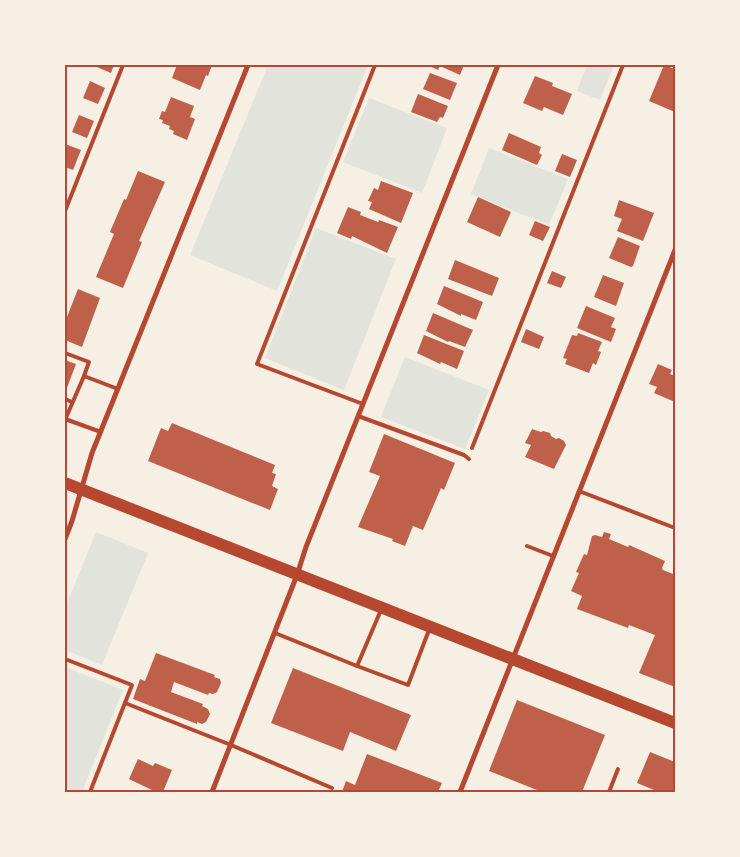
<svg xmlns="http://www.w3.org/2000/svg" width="740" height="857" viewBox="0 0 740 857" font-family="Ubuntu,sans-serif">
  <rect width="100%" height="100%" fill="#f6efe4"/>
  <g fill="#e2e4dc">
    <path d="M268,65H368L277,291L190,255Z"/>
    <path d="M587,65H614L600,100L577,91Z"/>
    <path d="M369,98L447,128L422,193L343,162Z"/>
    <path d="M489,148L568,179L549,225L471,194Z"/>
    <path d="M316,228L396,259L344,390L265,358Z"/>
    <path d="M405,357L489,390L465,449L381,417Z"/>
    <path d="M96,532L148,553L102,665L65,650V608Z"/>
    <path d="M65,667L123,690L82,792H65Z"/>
  </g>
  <g fill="#bf614a">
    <path d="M92,65H114L111,73Z"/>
    <path d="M177,65H212L208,76L206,75L200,90L172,78Z"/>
    <path d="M427,65H464L460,75L440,66L438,70Z"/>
    <path d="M664,65L675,69V112L649,101Z"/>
    <path d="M430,73L457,83L450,100L423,89Z"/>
    <path d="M535,76L553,83L552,86L572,94L563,115L544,107L542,111L523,103Z"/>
    <path d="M90,81L105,88L98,104L83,98Z"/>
    <path d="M418,94L448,106L443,118L440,117L437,122L411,112Z"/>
    <path d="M171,97L194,106L190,117L195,119L187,140L173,134L174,131L169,129L170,126L162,123L163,120L159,119L162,111L165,112Z"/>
    <path d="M79,115L94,121L87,138L72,132Z"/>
    <path d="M509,133L541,147L539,153L542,155L537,165L502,150Z"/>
    <path d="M65,144L81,150L73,170L65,167Z"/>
    <path d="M562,154L577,160L570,177L555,171Z"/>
    <path d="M138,171L165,182L139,241L142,242L123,288L96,277L114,234L110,232L124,199L126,200Z"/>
    <path d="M381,181L413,193L401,223L369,209L372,202L368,201L374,188L378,190Z"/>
    <path d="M478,197L511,212L500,237L467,222Z"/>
    <path d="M619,200L654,213L643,241L617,231L622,219L614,216Z"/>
    <path d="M348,207L361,212L360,215L378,222L379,220L398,227L387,253L352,236L351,239L337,233Z"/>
    <path d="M535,221L550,227L543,241L529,235Z"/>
    <path d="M618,237L640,246L633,266L631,267L609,258Z"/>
    <path d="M455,260L499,278L492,296L448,279Z"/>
    <path d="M552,271L566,277L561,288L547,283Z"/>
    <path d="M603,275L624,283L616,306L594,297Z"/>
    <path d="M444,286L483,302L476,320L461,314V316L437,304Z"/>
    <path d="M78,289L100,298L82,347L65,340V322Z"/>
    <path d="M586,306L615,318L611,327L616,329L611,342L577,328Z"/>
    <path d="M433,313L473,330L465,347L449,341L448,342L426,331Z"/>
    <path d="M526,329L544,337L539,349L521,342Z"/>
    <path d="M578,333L602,342L598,351L601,352L596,365L593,363L589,373L565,364L567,359L563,358L572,335L577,336Z"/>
    <path d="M424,335L464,351L457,369L441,362L440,364L417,353Z"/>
    <path d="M65,360L76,364L65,393Z"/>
    <path d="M658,364L672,370L670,374L675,376V402L654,393L657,387L649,384Z"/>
    <path d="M172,423L275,465L272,473L276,474L272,486L278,489L270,510L148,461L161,428L168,431Z"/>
    <path d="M532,429L541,432L543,431L550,433L551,436L556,439L559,438L564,441L566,445L554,469L525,457L531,445L525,443Z"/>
    <path d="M384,434L455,463L444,490L441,488L423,530L413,526L405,546L392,541L393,539L358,527L380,476L369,472Z"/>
    <path d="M604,532L611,534L609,539L628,547L629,545L665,561L662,568L663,570L673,574L675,570V687L639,673L655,635L629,625L628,628L577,609L582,596L571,591L579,573L576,572L584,554L587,555L592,536L595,535L602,537Z"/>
    <path d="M156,653L215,675L214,677L220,679L221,683L217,692L213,694L209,693L208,695L174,682L171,692L203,704L202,706L208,709L210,714L206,722L202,724L197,722V724L133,699L140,679L145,681Z"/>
    <path d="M293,668L411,715L396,751L350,732L343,751L271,723Z"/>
    <path d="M517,700L605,735L582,792H542L489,771Z"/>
    <path d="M650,752L675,762V792H659L637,783Z"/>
    <path d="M367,754L442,783L438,792H342L346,781L355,785Z"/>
    <path d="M138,759L153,766L155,763L172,770L163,792H156L129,779Z"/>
  </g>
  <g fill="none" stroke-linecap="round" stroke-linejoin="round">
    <g stroke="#b5482f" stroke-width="4">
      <path d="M65,211L123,65"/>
      <path d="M65,353L89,362L84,376L118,389"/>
      <path d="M65,399L72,402"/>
      <path d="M363,404L257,364L375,65"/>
      <path d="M358,416L464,455L469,459"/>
      <path d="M65,419L101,432"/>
      <path d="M65,420L84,376"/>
      <path d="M472,448L623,65"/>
      <path d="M579,491L675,528"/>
      <path d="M527,546L553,556"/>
      <path d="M275,633L357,666L381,610"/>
      <path d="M65,659L132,685L90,792"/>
      <path d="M357,666L408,685L429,630"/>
      <path d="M125,703L231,745L332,788"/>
      <path d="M609,792L618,769"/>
    </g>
    <g stroke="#b5482f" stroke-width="5">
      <path d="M65,539L72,521L92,453L248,65"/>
      <path d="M212,792L297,575L306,547L498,65"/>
      <path d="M460,792L675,250"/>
    </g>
    <path stroke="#b5482f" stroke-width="12" d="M65,483L675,723"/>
  </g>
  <rect width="740" height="857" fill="none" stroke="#f6efe4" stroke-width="132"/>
  <rect x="66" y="66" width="608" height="725" fill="none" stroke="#b5482f" stroke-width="2"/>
</svg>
